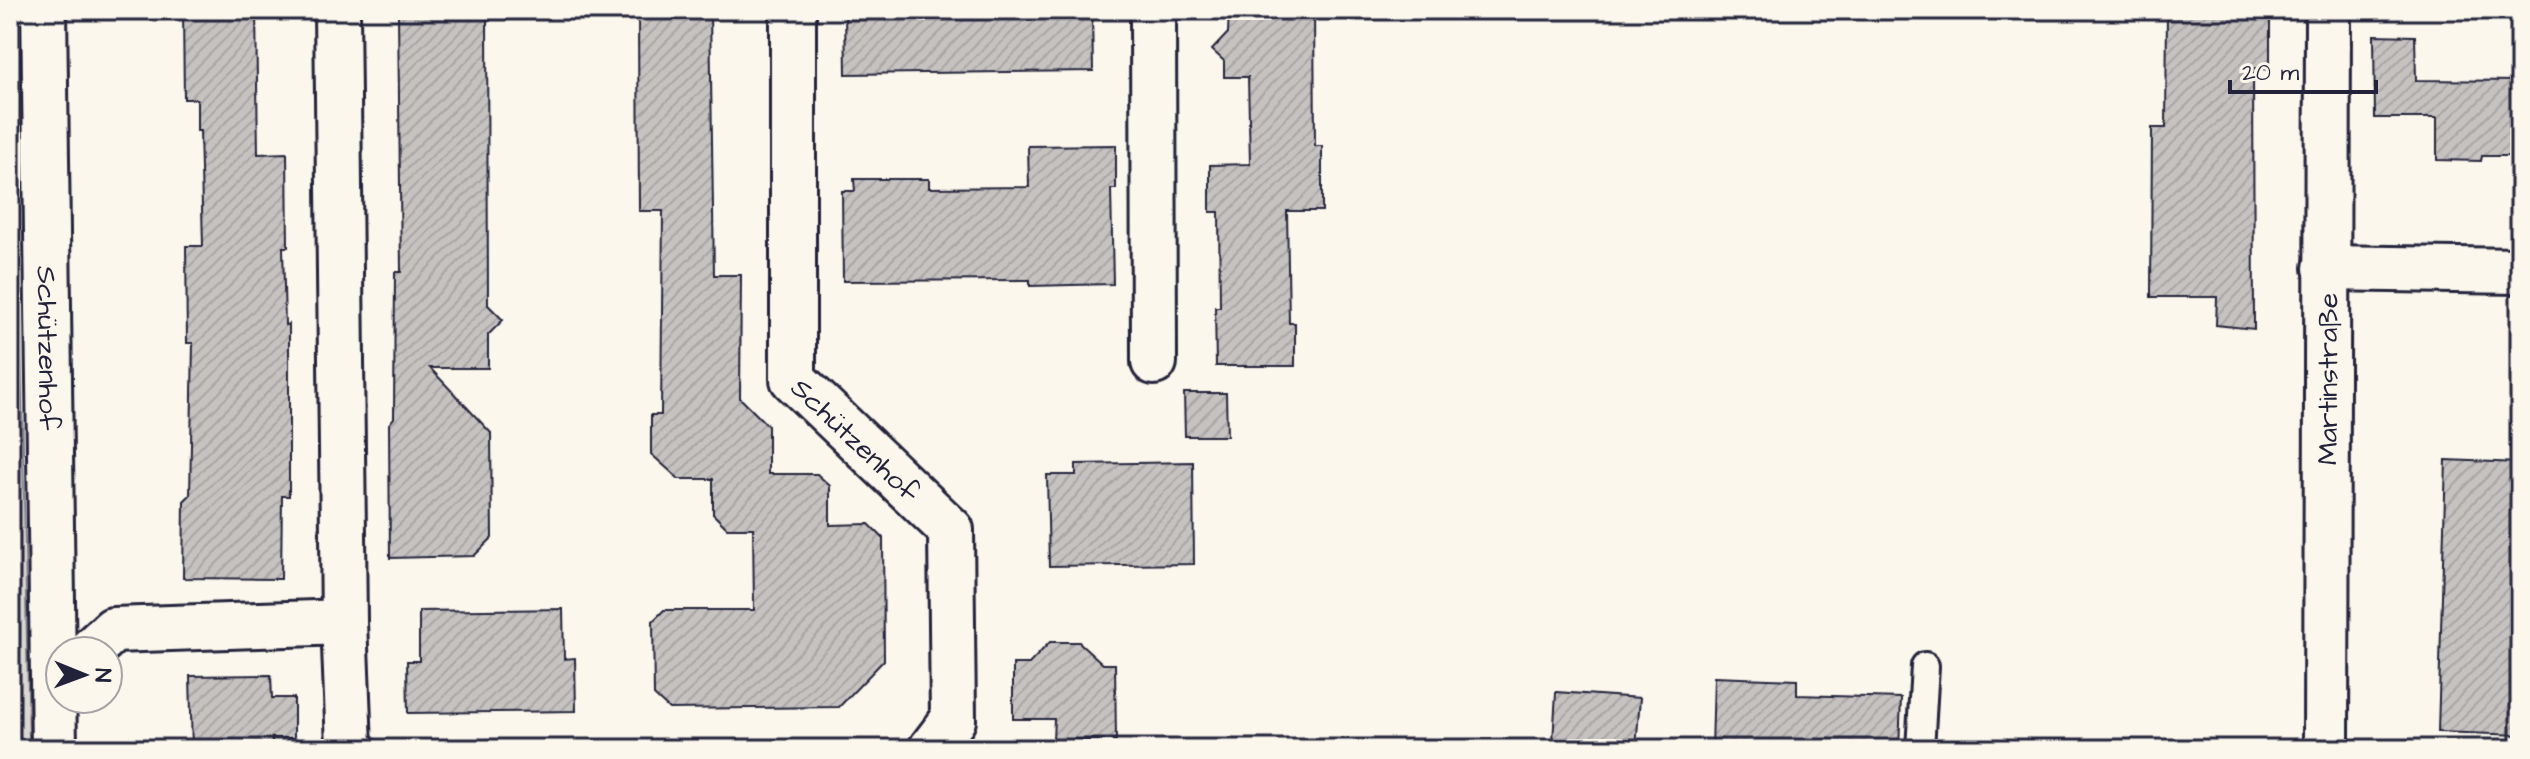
<svg xmlns="http://www.w3.org/2000/svg" width="2530" height="759" viewBox="0 0 2530 759" font-family="'Architects Daughter',sans-serif">
  <defs>
    <pattern id="grass-tufts" width="24" height="20" patternUnits="userSpaceOnUse" patternTransform="scale(2)"><rect width="24" height="20" fill="#dbd8d3"/><path d="M3 7l-1-3M5 7V3M7 7l1-3M15 17l-1-3M17 17v-4M19 17l1-3" fill="none" stroke="#bcb9b6"/></pattern>
    <pattern id="building-hatch" width="6" height="6" patternUnits="userSpaceOnUse" patternTransform="scale(2)"><rect width="6" height="6" fill="#c6c2c0"/><path d="M-1 1l2-2M0 6l6-6M5 7l2-2" fill="none" stroke="#aaa6a6"/></pattern>
  </defs>
  <rect width="100%" height="100%" fill="#fbf7ec"/>
  <filter id="ink" filterUnits="userSpaceOnUse"><feTurbulence type="fractalNoise" baseFrequency=".0125" numOctaves="2"/><feDisplacementMap in="SourceGraphic" scale="16" xChannelSelector="R" yChannelSelector="G"/><feConvolveMatrix kernelMatrix="1 2 1 2 8 2 1 2 1" color-interpolation-filters="sRGB"/></filter>
  <g filter="url(#ink)">
    <path fill="url(#grass-tufts)" stroke="#7e7d87" stroke-width="2" d="M10,10H14L29,741L10,742Z"/>
    <g fill="url(#building-hatch)" stroke="#22223b" stroke-width="2">
      <path d="M183,10H256L258,154L287,153L288,247H283L285,325L289,324V496H282L281,579L183,578L184,501L190,495L193,343H187L186,246H203L200,131H197V99H184Z"/>
      <path d="M407,10H487L488,305L503,320L488,335V368H430L491,433L492,538L474,556L390,558L389,424L394,418L395,272H401L398,13H407Z"/>
      <path d="M638,10H710L714,275H741L740,398L768,426V474H817L830,486V525L869,524L883,538L884,660L839,707L669,709L654,695L653,621L664,610H754L753,528H727L713,514V479H679L651,454V415H661L663,211H639Z"/>
      <path d="M845,10H1092L1093,71L846,74Z"/>
      <path d="M1314,10L1315,146H1322V211H1287L1289,323H1295V366H1216L1215,307H1220L1219,212H1210V165L1250,164L1248,77H1224V61L1212,50L1228,33L1229,11Z"/>
      <path d="M2167,10H2270V70L2253,68L2254,329L2216,325L2217,297H2151L2152,128H2166Z"/>
      <path d="M2374,35L2415,36L2416,80L2520,81V156H2482L2481,161L2437,160V118H2375Z"/>
      <path d="M1116,145V189H1111L1113,284L1030,286V280L843,281L842,191H855L854,179H929V188L1029,187L1028,146Z"/>
      <path d="M1184,393H1226L1227,436H1185Z"/>
      <path d="M2446,460L2520,463V735L2438,732Z"/>
      <path d="M1193,462L1194,564L1049,566L1047,475H1076V464Z"/>
      <path d="M563,609L564,659L575,658L576,711L408,713L407,661H419V611Z"/>
      <path d="M1050,642H1079L1103,664H1115L1116,740H1053L1054,719H1013V664H1029Z"/>
      <path d="M271,675L272,698H294V738H272V749H192L190,676Z"/>
      <path d="M1714,677L1797,680V695L1901,698L1899,749H1712Z"/>
      <path d="M1556,692L1640,698L1636,748L1553,742Z"/>
    </g>
    <g fill="none" stroke-linecap="round" stroke-linejoin="round">
      <defs>
        <path id="service" d="M1920,749L1925,666"/>
        <g id="minor">
          <path id="s1" d="M44,10L54,749"/>
          <path d="M337,10L344,622L349,746L353,749"/>
          <path id="s2" d="M793,10V379L951,530L953,720L931,749"/>
          <path d="M1153,10L1154,362"/>
          <path d="M2326,268L2520,271"/>
          <path d="M90,651L113,630L344,622"/>
          <path id="s3" d="M2326,749L2328,10"/>
        </g>
      </defs>
      <use href="#service" stroke="#22223b" stroke-width="32"/>
      <use href="#minor" stroke="#22223b" stroke-width="50"/>
      <use href="#service" stroke="#fbf7ec" stroke-width="26"/>
      <use href="#minor" stroke="#fbf7ec" stroke-width="44"/>
    </g>
  </g>
  <g text-anchor="middle" stroke-width="8" stroke-linejoin="round" paint-order="stroke">
    <g font-size="28" fill="#22223b" stroke="#fbf7ec">
      <text dy="10" stroke="none"><textPath href="#s1" startOffset="338">Schützenhof</textPath></text>
      <text dy="10" stroke="none"><textPath href="#s3" startOffset="370">Martinstraße</textPath></text>
      <text dy="10" stroke="none"><textPath href="#s2" startOffset="456">Schützenhof</textPath></text>
    </g>
  </g>
  <rect width="2530" height="759" fill="none" stroke="#fbf7ec" stroke-width="40"/>
  <rect x="20" y="20" width="2490" height="719" fill="none" stroke="#22223b" stroke-width="3" filter="url(#ink)"/>
  <g transform="translate(84 675) rotate(91)"><circle r="38" fill="#fbf7ec" stroke="#a4a2a5" stroke-width="2"/>
  <path d="M0-6L14 30L0 20L-14 30Z" fill="#22223b"/>
  <text y="-12" font-size="22" font-weight="bold" text-anchor="middle" fill="#22223b">N</text>
  </g>
  <path d="M2230 80v12h146v-12" fill="none" stroke="#22223b" stroke-width="4"/>
  <text x="2242" y="80" font-size="24" fill="#22223b" stroke="#fbf7ec" stroke-width="6" paint-order="stroke">20 m</text>
</svg>
